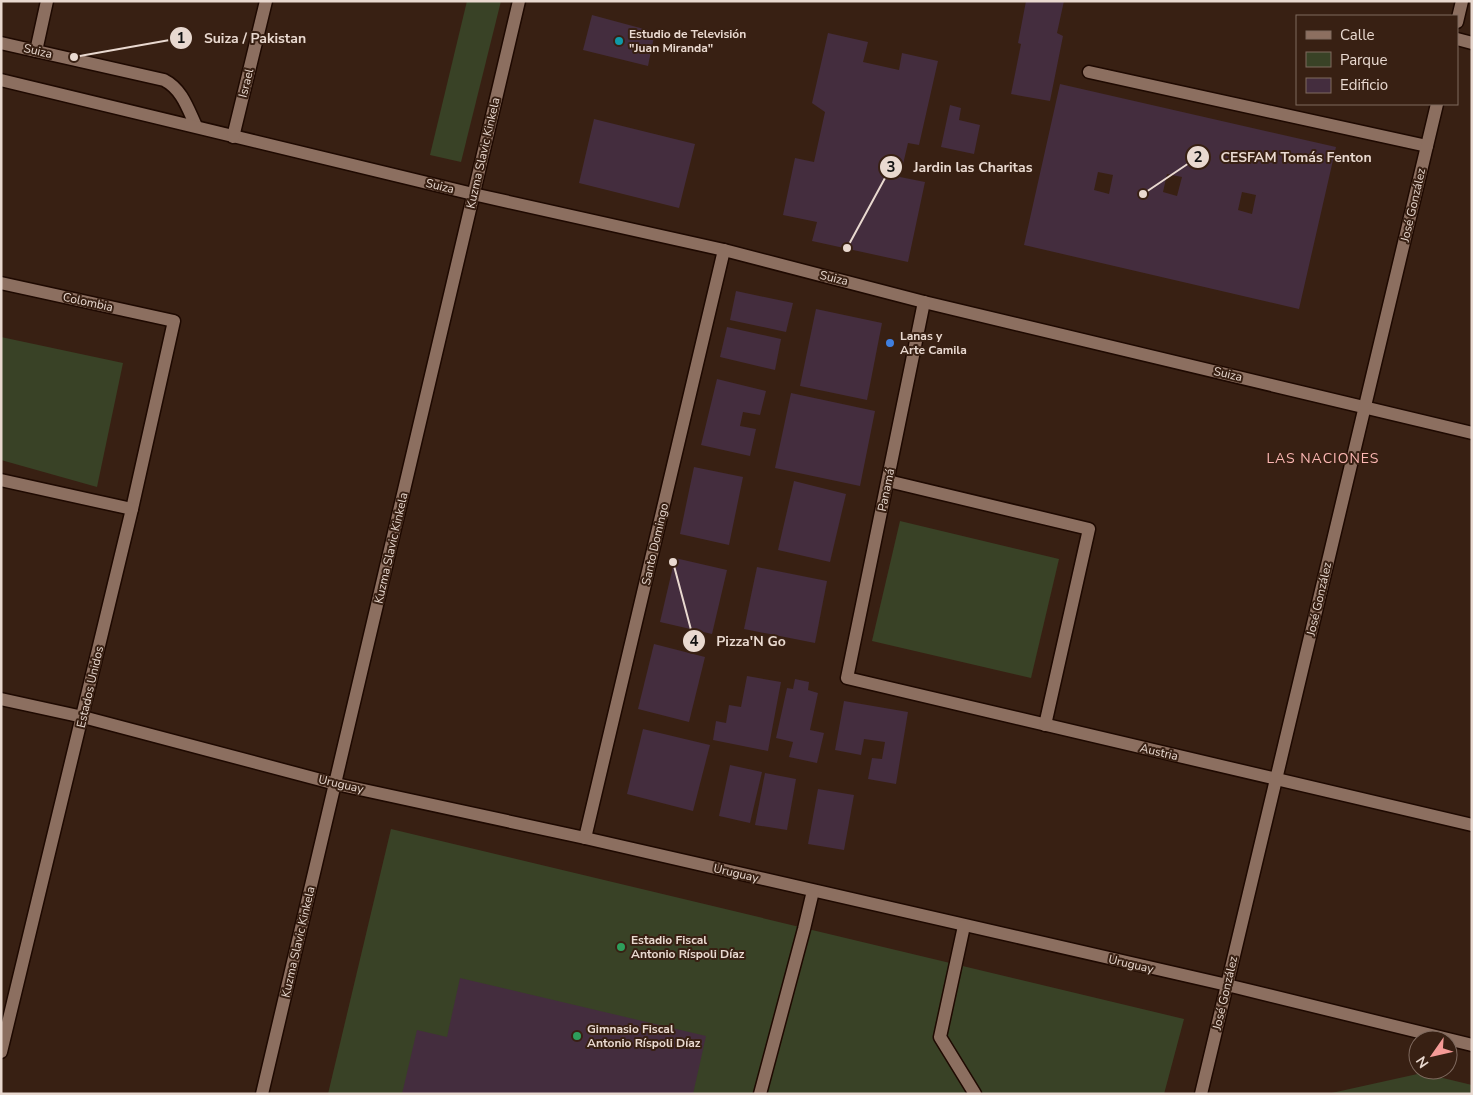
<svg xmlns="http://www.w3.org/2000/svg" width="1473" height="1095" viewBox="0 0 1473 1095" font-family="'Nunito Sans',sans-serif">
  <rect width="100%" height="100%" fill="#382013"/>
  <g fill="#394226">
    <path d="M467,1H501L461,162L430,155Z"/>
    <path d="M1,337L123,363L97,487L1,460Z"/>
    <path d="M900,521L1059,559L1031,678L872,641Z"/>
    <path d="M391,829L1184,1019L1164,1094H328Z"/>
    <path d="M1422,1073L1472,1085V1094H1327Z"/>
  </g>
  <g fill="#442d3e" fill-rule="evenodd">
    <path d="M1026,1H1064L1057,33L1063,36L1050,101L1011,94L1021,44L1018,43Z"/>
    <path d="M592,15L655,32L648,66L583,50Z"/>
    <path d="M828,33L868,42L863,62L899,70L902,53L938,61L919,145L908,143L900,177L925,182L908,262L812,241L817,222L783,215L795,158L814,162L825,112L812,103Z"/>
    <path d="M1060,84L1336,147L1299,309L1024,245ZM1098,172L1113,175L1109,194L1094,190ZM1167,174L1182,177L1177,196L1163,192ZM1242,192L1256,195L1252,214L1238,210Z"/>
    <path d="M950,105L961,108L959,120L980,125L974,154L941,147Z"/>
    <path d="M594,119L695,144L679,208L579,183Z"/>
    <path d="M736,291L793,303L786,332L730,320Z"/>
    <path d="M816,309L882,323L867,400L800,386Z"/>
    <path d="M727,327L781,339L775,370L720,357Z"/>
    <path d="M717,379L766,391L760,415L743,412L740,426L756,429L750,456L701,445Z"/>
    <path d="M791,393L875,411L860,486L775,468Z"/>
    <path d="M694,467L743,477L729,545L680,534Z"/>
    <path d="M794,481L846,494L830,562L778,550Z"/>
    <path d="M675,558L727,570L712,634L660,622Z"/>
    <path d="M757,567L827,581L815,643L744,629Z"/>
    <path d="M654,644L705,657L689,722L638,709Z"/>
    <path d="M747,676L781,682L768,751L713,740L716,721L726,723L729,705L741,707Z"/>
    <path d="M795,679L809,682L808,690L818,693L810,730L824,733L817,763L789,757L793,742L776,738L787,688L793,689Z"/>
    <path d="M844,701L908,712L896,784L868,779L872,758L882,759L885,742L864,739L861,755L835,750Z"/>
    <path d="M643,729L710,745L693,811L627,794Z"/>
    <path d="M730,765L762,772L750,823L719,816Z"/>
    <path d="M765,773L796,779L787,830L755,825Z"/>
    <path d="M818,789L854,795L844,850L808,844Z"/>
    <path d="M460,978L706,1036L693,1094H402L417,1030L447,1037Z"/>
  </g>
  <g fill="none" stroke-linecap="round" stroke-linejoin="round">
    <defs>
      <g id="minor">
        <path d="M1457,22L1462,1"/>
        <path d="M1457,39L1472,43"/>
        <path d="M1,43L164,80C182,89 188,109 196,126"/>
        <path d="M36,51L47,1"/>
        <path d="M1089,72L1427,146"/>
        <path d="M1,80L473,194L724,250L924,302L1472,433"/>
        <path d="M233,137L266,1"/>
        <path d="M1,283L174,321L132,509L1,1052"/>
        <path d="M924,302L847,678L1472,825"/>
        <path d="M1,480L132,509"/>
        <path d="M888,481L1089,529L1045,725"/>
        <path d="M1,699L83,717L336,784L585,838L1227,985L1472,1045"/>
        <path d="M585,838L724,250"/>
        <path d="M964,926L940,1037L975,1094"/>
        <path d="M262,1094L519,1"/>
        <path d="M760,1094L804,929L813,891"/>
        <path d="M1201,1094L1437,104"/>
      </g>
    </defs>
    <use href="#minor" stroke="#1e0901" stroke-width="15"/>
    <use href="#minor" stroke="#8c6f60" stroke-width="12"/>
  </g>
  <circle fill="#0f9aa8" stroke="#382013" stroke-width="2" cx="619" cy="41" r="5"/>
  <circle fill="#3f7fe0" stroke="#382013" stroke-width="2" cx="890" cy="343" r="5"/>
  <g fill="#2e9e5b" stroke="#382013" stroke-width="2">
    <circle cx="621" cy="947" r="5"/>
    <circle cx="577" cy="1036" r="5"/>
  </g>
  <g text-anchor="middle" stroke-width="4" stroke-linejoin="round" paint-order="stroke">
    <g font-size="12" font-weight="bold" fill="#e9d9d0" stroke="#382013" text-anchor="start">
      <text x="629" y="38">Estudio de Televisión<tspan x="629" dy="14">"Juan Miranda"</tspan></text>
      <text x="900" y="340">Lanas y<tspan x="900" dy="14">Arte Camila</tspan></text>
      <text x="631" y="944">Estadio Fiscal<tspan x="631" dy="14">Antonio Ríspoli Díaz</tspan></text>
      <text x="587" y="1033">Gimnasio Fiscal<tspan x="587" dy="14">Antonio Ríspoli Díaz</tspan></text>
    </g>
    <g font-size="12" fill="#e9d9d0" stroke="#382013">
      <text transform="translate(38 51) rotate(13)" y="4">Suiza</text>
      <text transform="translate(246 83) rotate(-76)" y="4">Israel</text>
      <text transform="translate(483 153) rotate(-77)" y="4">Kuzma Slavic Kinkela</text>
      <text transform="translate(440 186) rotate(14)" y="4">Suiza</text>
      <text transform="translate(1413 205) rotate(-77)" y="4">José González</text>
      <text transform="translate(834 278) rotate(14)" y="4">Suiza</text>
      <text transform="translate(88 302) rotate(12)" y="4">Colombia</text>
      <text transform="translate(1228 374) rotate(13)" y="4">Suiza</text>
      <text transform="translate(886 490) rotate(-78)" y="4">Panamá</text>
      <text transform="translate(655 544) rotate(-77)" y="4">Santo Domingo</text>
      <text transform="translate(391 548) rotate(-77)" y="4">Kuzma Slavic Kinkela</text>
      <text transform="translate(1319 599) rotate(-77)" y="4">José González</text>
      <text transform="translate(90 687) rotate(-77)" y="4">Estados Unidos</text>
      <text transform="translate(1159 752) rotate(13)" y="4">Austria</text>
      <text transform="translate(341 784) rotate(13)" y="4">Uruguay</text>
      <text transform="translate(736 873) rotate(13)" y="4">Uruguay</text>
      <text transform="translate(298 942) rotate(-77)" y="4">Kuzma Slavic Kinkela</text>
      <text transform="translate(1131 964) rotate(13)" y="4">Uruguay</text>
      <text transform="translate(1225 993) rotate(-77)" y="4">José González</text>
    </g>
    <g font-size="14" letter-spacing="1" fill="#feb9b5" stroke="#382013">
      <text x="1323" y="463">LAS NACIONES</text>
    </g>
  </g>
  <path fill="none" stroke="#e9d9d0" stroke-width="2" d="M74 57L181 38M1143 194L1198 157M847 248L891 167M673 562L694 641"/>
  <g fill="#e9d9d0" stroke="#382013" stroke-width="2">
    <circle cx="74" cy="57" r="5"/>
    <circle cx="1143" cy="194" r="5"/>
    <circle cx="847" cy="248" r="5"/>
    <circle cx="673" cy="562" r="5"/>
    <circle cx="181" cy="38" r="12"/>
    <circle cx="1198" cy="157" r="12"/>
    <circle cx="891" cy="167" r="12"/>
    <circle cx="694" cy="641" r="12"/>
  </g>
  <g font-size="15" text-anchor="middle" font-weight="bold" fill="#111">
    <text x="181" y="43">1</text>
    <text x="1198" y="162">2</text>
    <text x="891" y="172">3</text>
    <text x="694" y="646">4</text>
  </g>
  <g font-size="14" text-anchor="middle" font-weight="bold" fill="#e9d9d0" stroke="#382013" stroke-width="4" stroke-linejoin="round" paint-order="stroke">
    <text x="255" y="43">Suiza / Pakistan</text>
    <text x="1296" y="162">CESFAM Tomás Fenton</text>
    <text x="973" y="172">Jardin las Charitas</text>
    <text x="751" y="646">Pizza'N Go</text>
  </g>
  <rect width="1473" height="1095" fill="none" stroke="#e9d9d0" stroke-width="5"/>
  <rect x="1296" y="15" width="162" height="90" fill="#382013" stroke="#7f6a5f"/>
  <rect x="1306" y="31" width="25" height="8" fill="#8c6f60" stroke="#7f6a5f"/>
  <text x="1340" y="40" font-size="15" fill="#e9d9d0">Calle</text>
  <rect x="1306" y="52" width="25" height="15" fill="#394226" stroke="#7f6a5f"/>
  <text x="1340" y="65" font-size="15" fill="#e9d9d0">Parque</text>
  <rect x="1306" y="78" width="25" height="15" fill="#442d3e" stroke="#7f6a5f"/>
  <text x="1340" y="90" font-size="15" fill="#e9d9d0">Edificio</text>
  <g transform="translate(1433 1055) rotate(236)"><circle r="24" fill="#382013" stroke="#7f6a5f"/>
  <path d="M0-4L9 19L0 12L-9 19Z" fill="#f59b97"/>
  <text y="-8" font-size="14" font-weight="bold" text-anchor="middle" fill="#e9d9d0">N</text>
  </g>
</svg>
